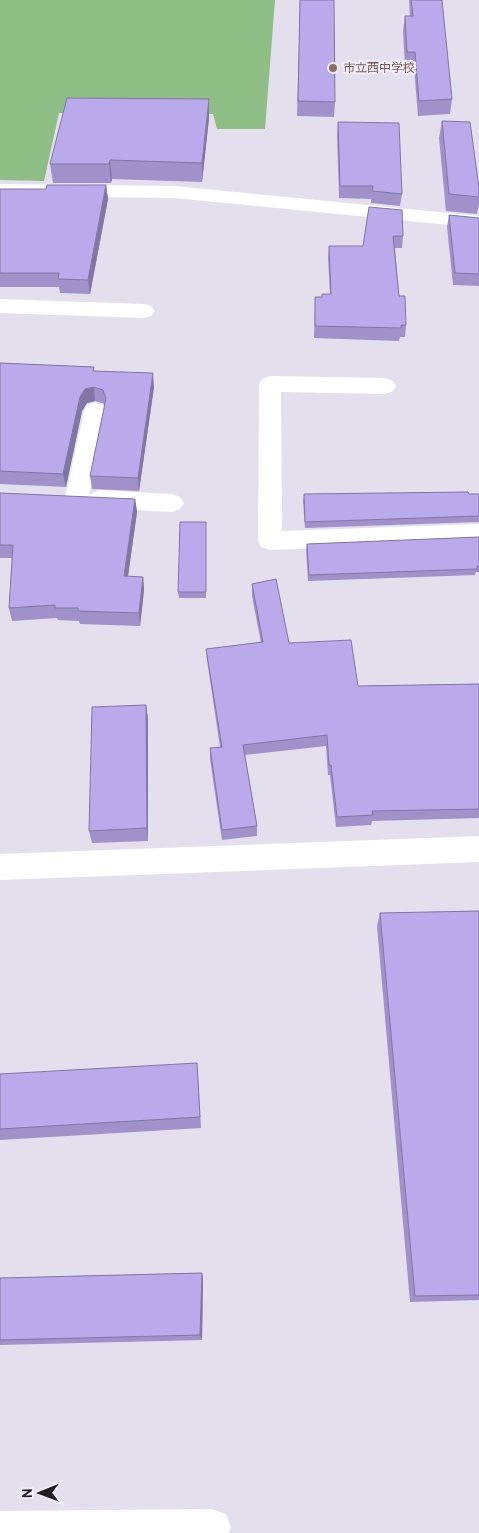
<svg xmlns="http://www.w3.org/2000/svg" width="479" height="1533" viewBox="0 0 479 1533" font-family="Overpass,'Noto Sans JP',sans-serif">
  <rect width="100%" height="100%" fill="#e4dfec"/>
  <path fill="#8ebe86" d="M0,0H275L265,129H217L213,114L59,113L44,181L0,180Z"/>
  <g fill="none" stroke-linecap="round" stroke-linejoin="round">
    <g fill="#fff" fill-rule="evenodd">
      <path d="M0,184L174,186L479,216V228L174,198L0,196Z"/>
      <path d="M0,299L144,304L151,306L155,311L151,316L144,318L0,313Z"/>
      <path d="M270,376L385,378L393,381L396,386L393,391L385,394L281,392L282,531L479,524V542L270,550L261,547L258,541L259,384L262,379Z"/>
      <path d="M95,403L103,405L106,411L89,495L99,490L172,494L180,497L184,503L180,509L172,512L99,508L91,505L88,500L85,504L77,507L69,504L65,498L84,411L87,405Z"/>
      <path d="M479,836V862L0,880V854Z"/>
      <path d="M212,1509L226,1514L231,1528L229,1533H0V1511Z"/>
    </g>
  </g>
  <g fill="#a091ca">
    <path d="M300,0L335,102L334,117L297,116Z"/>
    <path d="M409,0H442L452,99L450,114L418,116L414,67H405L403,31L405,16H410Z"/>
    <path d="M209,118L202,182L112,179L111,183H53L50,164Z"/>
    <path d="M442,121L479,188V204L477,214L446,211L439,138Z"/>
    <path d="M338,122L402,194L400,206L371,203V199L339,198L337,135Z"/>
    <path d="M106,185L108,199L90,294L60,293L59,287H0V189H46Z"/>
    <path d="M369,207L403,236L402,248H395L399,296L406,325L405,337H400L399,341L314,338L315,297H322L330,294L328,258L329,246H363Z"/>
    <path d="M449,215L479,218V286L453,285L447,227Z"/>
    <path d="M0,363L94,367V371L154,387L139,491L92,489L90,476L105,404L95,401L87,403L82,411L66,487L0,484Z"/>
    <path d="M0,493L135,499L137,512L128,577H143L144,590L140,626L80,624L79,621L58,620L57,618L12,621L9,608L12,558H0Z"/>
    <path d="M304,494H479V522L305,528L303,501Z"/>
    <path d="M206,522V598H179L178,592Z"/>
    <path d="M479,537V572H476L475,575L308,581L306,550L307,544Z"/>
    <path d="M252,584L289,643L358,686L479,684V818L372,821L371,825L336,827L330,775H328L326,746L245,755L257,826V836L222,840L210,759V748L220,747L207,660L206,649L261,643L252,596Z"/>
    <path d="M146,705L148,719V841L92,843L89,831Z"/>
    <path d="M479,911V1300L410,1302L377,926L380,913Z"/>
    <path d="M0,1074L198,1075L201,1128L0,1140Z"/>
    <path d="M202,1273L203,1280L202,1340L0,1345V1278Z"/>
  </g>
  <g fill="#8276a4">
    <path d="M209,99V118L202,182V163Z"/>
    <path d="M110,160L112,179L111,183L109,164Z"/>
    <path d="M106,185L108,199L90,294L88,280Z"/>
    <path d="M153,373L154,387L139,491L138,478Z"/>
    <path d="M94,387L95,401L87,403L82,411L66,487L63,474L80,397L85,389Z"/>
    <path d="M135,499L137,512L126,589L124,576Z"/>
    <path d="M143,577L144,590L140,626L139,613Z"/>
    <path d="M146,705L148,719V841L147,828Z"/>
    <path d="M202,1273L203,1280L202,1340L200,1335Z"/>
  </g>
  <g fill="#baa9eb" stroke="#8276a4">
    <path d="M300,0H334L335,102L298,101Z"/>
    <path d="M411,0H442L452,99L419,101L415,52H407L405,16H413Z"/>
    <path d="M67,98L209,99L202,163L110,160L109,164H50Z"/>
    <path d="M442,121L470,122L479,188V197L449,194Z"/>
    <path d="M338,122L399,123L402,194L372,191L373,186H340Z"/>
    <path d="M47,185H106L88,280L58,279L59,273H0V189H46Z"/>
    <path d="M369,207L402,210L403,236H393L399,296H405L406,325H401V328L315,326V297H322V294H331L329,246H363Z"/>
    <path d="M449,215L479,218V274L455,273Z"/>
    <path d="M0,363L94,367L93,371L153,373L138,478L90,476L106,398L103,390L94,387L85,389L80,397L63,474L0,471Z"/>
    <path d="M468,492L469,494H479V516L305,522L304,494Z"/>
    <path d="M0,493L135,499L124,576L143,577L139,613L78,611V608H55V605L9,608L13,545H0Z"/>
    <path d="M180,522H206V592H178Z"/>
    <path d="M479,537V566H477V569L309,575L307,544Z"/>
    <path d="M276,579L289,643L351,640L358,686L479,684V809L372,811L373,815L337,817L331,765H329L327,735L243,745L257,826L222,830L210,748L222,747L206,649L263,642L252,584Z"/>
    <path d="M146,705L147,828L89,831L92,707Z"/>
    <path d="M479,911V1295L415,1296L380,913Z"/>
    <path d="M197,1063L200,1117L0,1129V1074Z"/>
    <path d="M202,1273L200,1335L0,1340V1278Z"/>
  </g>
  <circle fill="#8d6e63" stroke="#f1ecf9" stroke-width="2" cx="333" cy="68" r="5"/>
  <g text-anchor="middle" stroke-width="4.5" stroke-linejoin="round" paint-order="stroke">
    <g font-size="12" fill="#785e54" stroke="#f1ecf9" text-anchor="start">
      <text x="343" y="72">市立西中学校</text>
    </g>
  </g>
  <g transform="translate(40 1493) rotate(269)" stroke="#f1ecf9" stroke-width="4" paint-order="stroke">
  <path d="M0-4L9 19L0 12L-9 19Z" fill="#211f24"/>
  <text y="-8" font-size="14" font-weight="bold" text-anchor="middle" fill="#211f24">N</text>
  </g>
</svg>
